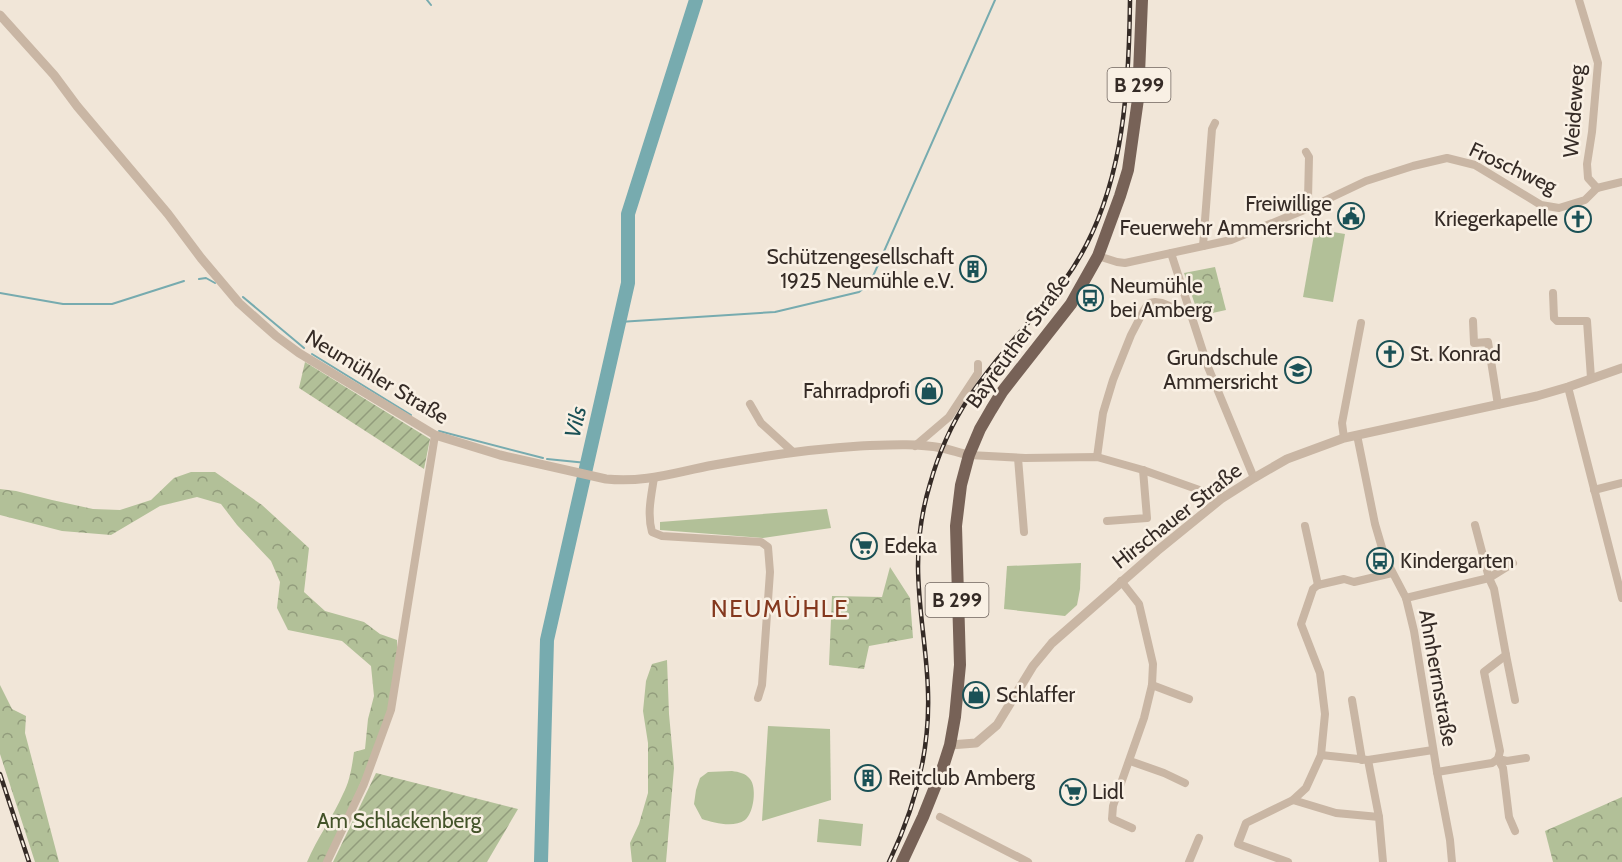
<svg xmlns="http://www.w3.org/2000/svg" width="1622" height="862" viewBox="0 0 1622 862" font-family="Cabin,sans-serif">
  <defs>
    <pattern id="forest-crowns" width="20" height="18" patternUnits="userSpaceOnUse" patternTransform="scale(1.5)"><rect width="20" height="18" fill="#b2c098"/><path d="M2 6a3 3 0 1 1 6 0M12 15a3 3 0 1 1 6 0" fill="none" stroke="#929c7c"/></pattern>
    <pattern id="garden-furrows" width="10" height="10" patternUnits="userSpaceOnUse" patternTransform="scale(1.5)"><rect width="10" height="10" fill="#b2c098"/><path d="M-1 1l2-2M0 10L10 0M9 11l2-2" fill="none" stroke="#929c7c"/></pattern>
  </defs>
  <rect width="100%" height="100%" fill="#f1e6d8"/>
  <g fill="#b2c098">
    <path d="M1315,229L1345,234L1333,302L1303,297Z"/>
    <path d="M827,509L831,528L763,538L660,530V522Z"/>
    <path d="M1081,563L1080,589L1077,605L1065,616L1004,609L1007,566Z"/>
    <path d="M768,726L830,729L831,800L762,821Z"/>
    <path d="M732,771C739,772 745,773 750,779C757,787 754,813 745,820C734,828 714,823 702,819L694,804L696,790L700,778L708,772Z"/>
    <path d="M819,819L863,824L861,846L817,842Z"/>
  </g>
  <g fill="url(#forest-crowns)">
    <path d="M1215,267L1226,310L1199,316L1184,273Z"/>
    <path d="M191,472H215L262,505L309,548L304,592L325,611L364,622L380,634L397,640V661L391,699L380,741L324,862H307C317,838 333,817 343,794C350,781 352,766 354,752L365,749L368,719L374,696L371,666L342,641L288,630L277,608L280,582L271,561L237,525L221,504L197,497L160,506L111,535L62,531L0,515V489L16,491L52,500L93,509L120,510L151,500L174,478Z"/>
    <path d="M890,567L910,598L913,638L869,646L864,669L829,665L832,596L882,597Z"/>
    <path d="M667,660L669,714L674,768L666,862H632L630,843L639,824L648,793V743L643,711L646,681L652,664Z"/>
    <path d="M0,685L12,709L26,716L25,733L59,862H35L0,754Z"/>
    <path d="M1622,797V862H1553L1545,831Z"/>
  </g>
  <g fill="url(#garden-furrows)">
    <path d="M305,362L430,439L424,469L299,388Z"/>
    <path d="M376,773L518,809L487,862H333Z"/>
  </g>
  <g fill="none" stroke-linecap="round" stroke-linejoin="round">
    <g stroke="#77abaf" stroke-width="2">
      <path d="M427,0L431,5"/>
      <path d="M199,279L206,278L215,283"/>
      <path d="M0,293L63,304H112L184,281"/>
      <path d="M243,297L304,348"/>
      <path d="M619,322L775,312L859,292L870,283L995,0"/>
      <path d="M312,354L411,415"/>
      <path d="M439,431L543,458"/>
      <path d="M547,459L587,463"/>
    </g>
    <path stroke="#77abaf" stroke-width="14" d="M541,862L547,640L628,283V214L696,0"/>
    <g stroke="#c9b6a4" stroke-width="8">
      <path d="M1579,0L1598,63L1592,132L1587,164L1588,178L1597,188"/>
      <path d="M1306,152L1309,157L1308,199L1309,208"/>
      <path d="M1597,188L1622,182"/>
      <path d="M1203,246L1212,129L1215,123"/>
      <path d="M1171,253L1208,367L1254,478"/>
      <path d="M1098,256L1117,262L1125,263L1231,240L1309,208L1366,181L1413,166L1447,158L1475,165L1541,205L1559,208L1585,200L1597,188"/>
      <path d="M1553,293L1554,318L1557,321H1587L1591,378"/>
      <path d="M1473,321L1474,343L1488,342L1498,405"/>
      <path d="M1568,387L1622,598"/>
      <path d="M750,404L761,423L793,452"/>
      <path d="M1357,435L1375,524L1385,558L1406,598L1414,631L1437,772L1450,840L1452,862"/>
      <path d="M1344,438L1342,423L1361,323"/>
      <path d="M915,446L949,417L978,373V364"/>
      <path d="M969,455L1025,458L1097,457L1143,470L1205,492L1211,495L1217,502"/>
      <path d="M1097,457L1103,413L1113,380L1131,335L1144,310L1149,303L1155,302L1162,303L1179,310L1189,308"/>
      <path d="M1018,458L1024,532"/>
      <path d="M654,478C651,497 647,514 652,532L662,536L761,542L768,547L770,572L762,685L758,698"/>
      <path d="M1594,490L1622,483"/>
      <path d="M1107,521L1147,518L1143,470"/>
      <path d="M1305,526L1318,585"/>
      <path d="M1121,581L1139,604L1153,664L1152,685L1144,718L1113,806L1112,819L1132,828"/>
      <path d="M1406,598L1489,578L1513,563"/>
      <path d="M1506,655L1515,700"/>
      <path d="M1152,685L1189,699"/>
      <path d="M1352,700L1362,760"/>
      <path d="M1321,755L1368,760L1433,750"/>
      <path d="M1498,759L1503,768L1509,817L1515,831"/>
      <path d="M1498,759L1507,761L1526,758"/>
      <path d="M1368,760L1379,817"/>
      <path d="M1130,761L1164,773L1185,783"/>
      <path d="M1437,772L1492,763L1498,759L1500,751L1484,672L1506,655L1494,589L1489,578L1475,525"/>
      <path d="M1293,800L1306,788L1321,755L1325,714L1320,673L1301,624L1313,589L1318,585L1344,579L1354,582L1392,573"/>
      <path d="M940,817L1028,862"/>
      <path d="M327,862L364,784L391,710L435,435"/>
      <path d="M1189,862L1199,838"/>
      <path d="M1288,862L1238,844L1246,823L1293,800L1336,813L1379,817L1383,862"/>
    </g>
    <g stroke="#c9b6a4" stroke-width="9">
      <path d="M0,15L54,75L77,106L168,214L201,258L239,303L276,336L299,353L435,435L500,455L606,479C647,483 675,472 714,465C763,456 810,449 860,446C887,445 915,443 942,448C951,450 960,453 969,455"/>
      <path d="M950,745L976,743L997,725L1033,666L1052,643L1157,551L1221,499L1254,478L1287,459L1344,438L1537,396L1568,387L1622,368"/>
    </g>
    <path stroke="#776257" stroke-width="12" d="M902,862L923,817L943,767L950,745L955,717L960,665L956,526L961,485L969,455L980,429L991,410L1002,392L1071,304L1098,256L1120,196L1128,170L1138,99L1142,0"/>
    <defs>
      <g id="rail">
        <path d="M0,774L29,862"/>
        <path d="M889,862C915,808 930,751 928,692C927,650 918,608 918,566C918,539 922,510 930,484C949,415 983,375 1028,323C1040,309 1053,295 1064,281C1123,201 1129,95 1130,0"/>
      </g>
    </defs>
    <use href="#rail" stroke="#352b26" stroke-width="4.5"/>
    <use href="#rail" stroke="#f9f0e4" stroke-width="2" stroke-dasharray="7" stroke-linecap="butt"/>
  </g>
  <defs>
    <symbol id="civic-ring" viewBox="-11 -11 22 22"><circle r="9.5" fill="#f9f0e4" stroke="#1b5156" stroke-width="1.5"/><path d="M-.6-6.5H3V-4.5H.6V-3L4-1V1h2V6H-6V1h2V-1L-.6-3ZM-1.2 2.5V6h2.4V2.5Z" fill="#1b5156"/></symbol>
    <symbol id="church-ring" viewBox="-11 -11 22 22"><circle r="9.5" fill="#f9f0e4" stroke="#1b5156" stroke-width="1.5"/><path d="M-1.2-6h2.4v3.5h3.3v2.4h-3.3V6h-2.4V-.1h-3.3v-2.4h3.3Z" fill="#1b5156"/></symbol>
    <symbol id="building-ring" viewBox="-11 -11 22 22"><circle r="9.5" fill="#f9f0e4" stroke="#1b5156" stroke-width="1.5"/><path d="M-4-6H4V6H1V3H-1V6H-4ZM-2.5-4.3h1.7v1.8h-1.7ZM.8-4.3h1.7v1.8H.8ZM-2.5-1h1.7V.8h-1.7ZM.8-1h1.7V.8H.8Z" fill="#1b5156"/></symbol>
    <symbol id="bus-ring" viewBox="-11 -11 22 22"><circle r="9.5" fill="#f9f0e4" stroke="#1b5156" stroke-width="1.5"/><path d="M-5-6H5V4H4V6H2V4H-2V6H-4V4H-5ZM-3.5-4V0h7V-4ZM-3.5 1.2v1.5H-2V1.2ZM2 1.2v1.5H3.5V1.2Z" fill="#1b5156"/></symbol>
    <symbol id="school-ring" viewBox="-11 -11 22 22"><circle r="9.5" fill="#f9f0e4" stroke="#1b5156" stroke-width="1.5"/><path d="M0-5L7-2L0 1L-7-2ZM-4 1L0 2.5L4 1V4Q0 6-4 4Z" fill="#1b5156"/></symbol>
    <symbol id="shop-ring" viewBox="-11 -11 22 22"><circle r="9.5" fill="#f9f0e4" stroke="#1b5156" stroke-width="1.5"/><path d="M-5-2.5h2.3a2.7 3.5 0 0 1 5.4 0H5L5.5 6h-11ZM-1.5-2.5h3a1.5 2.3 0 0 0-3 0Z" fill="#1b5156"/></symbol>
    <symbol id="supermarket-ring" viewBox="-11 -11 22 22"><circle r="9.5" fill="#f9f0e4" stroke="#1b5156" stroke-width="1.5"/><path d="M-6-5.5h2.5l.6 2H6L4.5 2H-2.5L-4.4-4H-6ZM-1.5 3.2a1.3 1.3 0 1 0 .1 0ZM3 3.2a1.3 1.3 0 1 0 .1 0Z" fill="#1b5156"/></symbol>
  </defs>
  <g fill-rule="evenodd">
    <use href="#civic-ring" x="1336" y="201" width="30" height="30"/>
    <use href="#church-ring" x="1563" y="204" width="30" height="30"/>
    <use href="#building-ring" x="958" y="254" width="30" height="30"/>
    <use href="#bus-ring" x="1075" y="283" width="30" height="30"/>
    <use href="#church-ring" x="1375" y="339" width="30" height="30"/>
    <use href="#school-ring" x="1283" y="355" width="30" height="30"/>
    <use href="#shop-ring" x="914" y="376" width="30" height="30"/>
    <use href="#supermarket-ring" x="849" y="531" width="30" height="30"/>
    <use href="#bus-ring" x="1365" y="546" width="30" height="30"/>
    <use href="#shop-ring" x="961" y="680" width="30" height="30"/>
    <use href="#building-ring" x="853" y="763" width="30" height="30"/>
    <use href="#supermarket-ring" x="1058" y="777" width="30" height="30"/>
  </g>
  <g text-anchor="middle" stroke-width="5" stroke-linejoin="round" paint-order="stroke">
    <g fill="#f9f0e4" stroke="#70665f" stroke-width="1.5">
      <rect x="1107.5" y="68" width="63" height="34" rx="4.5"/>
      <rect x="925.5" y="583" width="63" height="34" rx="4.5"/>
    </g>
    <g font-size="20" font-weight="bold" fill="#352b26">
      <text x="1139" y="92">B 299</text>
      <text x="957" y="607">B 299</text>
    </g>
    <g font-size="21" fill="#352b26" stroke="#f9f0e4">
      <text transform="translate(1574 111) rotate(-86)" y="7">Weideweg</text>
      <text transform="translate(1513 168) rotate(25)" y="7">Froschweg</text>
      <text transform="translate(1018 341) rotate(-54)" y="7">Bayreuther Straße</text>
      <text transform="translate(377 377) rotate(31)" y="7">Neumühler Straße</text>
      <text transform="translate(1177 516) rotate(-38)" y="7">Hirschauer Straße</text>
      <text transform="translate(1438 678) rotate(80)" y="7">Ahnherrnstraße</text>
    </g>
    <g font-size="21" fill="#352b26" stroke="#f9f0e4" text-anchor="start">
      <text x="1332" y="211" text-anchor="end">Freiwillige<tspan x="1332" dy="24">Feuerwehr Ammersricht</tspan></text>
      <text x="1558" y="226" text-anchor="end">Kriegerkapelle</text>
      <text x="954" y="264" text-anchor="end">Schützengesellschaft<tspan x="954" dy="24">1925 Neumühle e.V.</tspan></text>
      <text x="1110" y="293">Neumühle<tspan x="1110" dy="24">bei Amberg</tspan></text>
      <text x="1410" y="361">St. Konrad</text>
      <text x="1278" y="365" text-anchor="end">Grundschule<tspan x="1278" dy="24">Ammersricht</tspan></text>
      <text x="910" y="398" text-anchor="end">Fahrradprofi</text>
      <text x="884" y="553">Edeka</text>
      <text x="1400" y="568">Kindergarten</text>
      <text x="996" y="702">Schlaffer</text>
      <text x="888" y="785">Reitclub Amberg</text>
      <text x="1092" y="799">Lidl</text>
    </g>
    <g font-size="21" fill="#435329" stroke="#f9f0e4">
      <text x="399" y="828">Am Schlackenberg</text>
    </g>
    <g font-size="22" font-style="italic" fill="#1b5156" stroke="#f9f0e4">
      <text transform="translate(575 422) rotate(-77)" y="8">Vils</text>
    </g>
    <g font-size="24" letter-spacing="1.5" fill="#84381e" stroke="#f9f0e4">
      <text x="780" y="617">NEUMÜHLE</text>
    </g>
  </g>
</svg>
